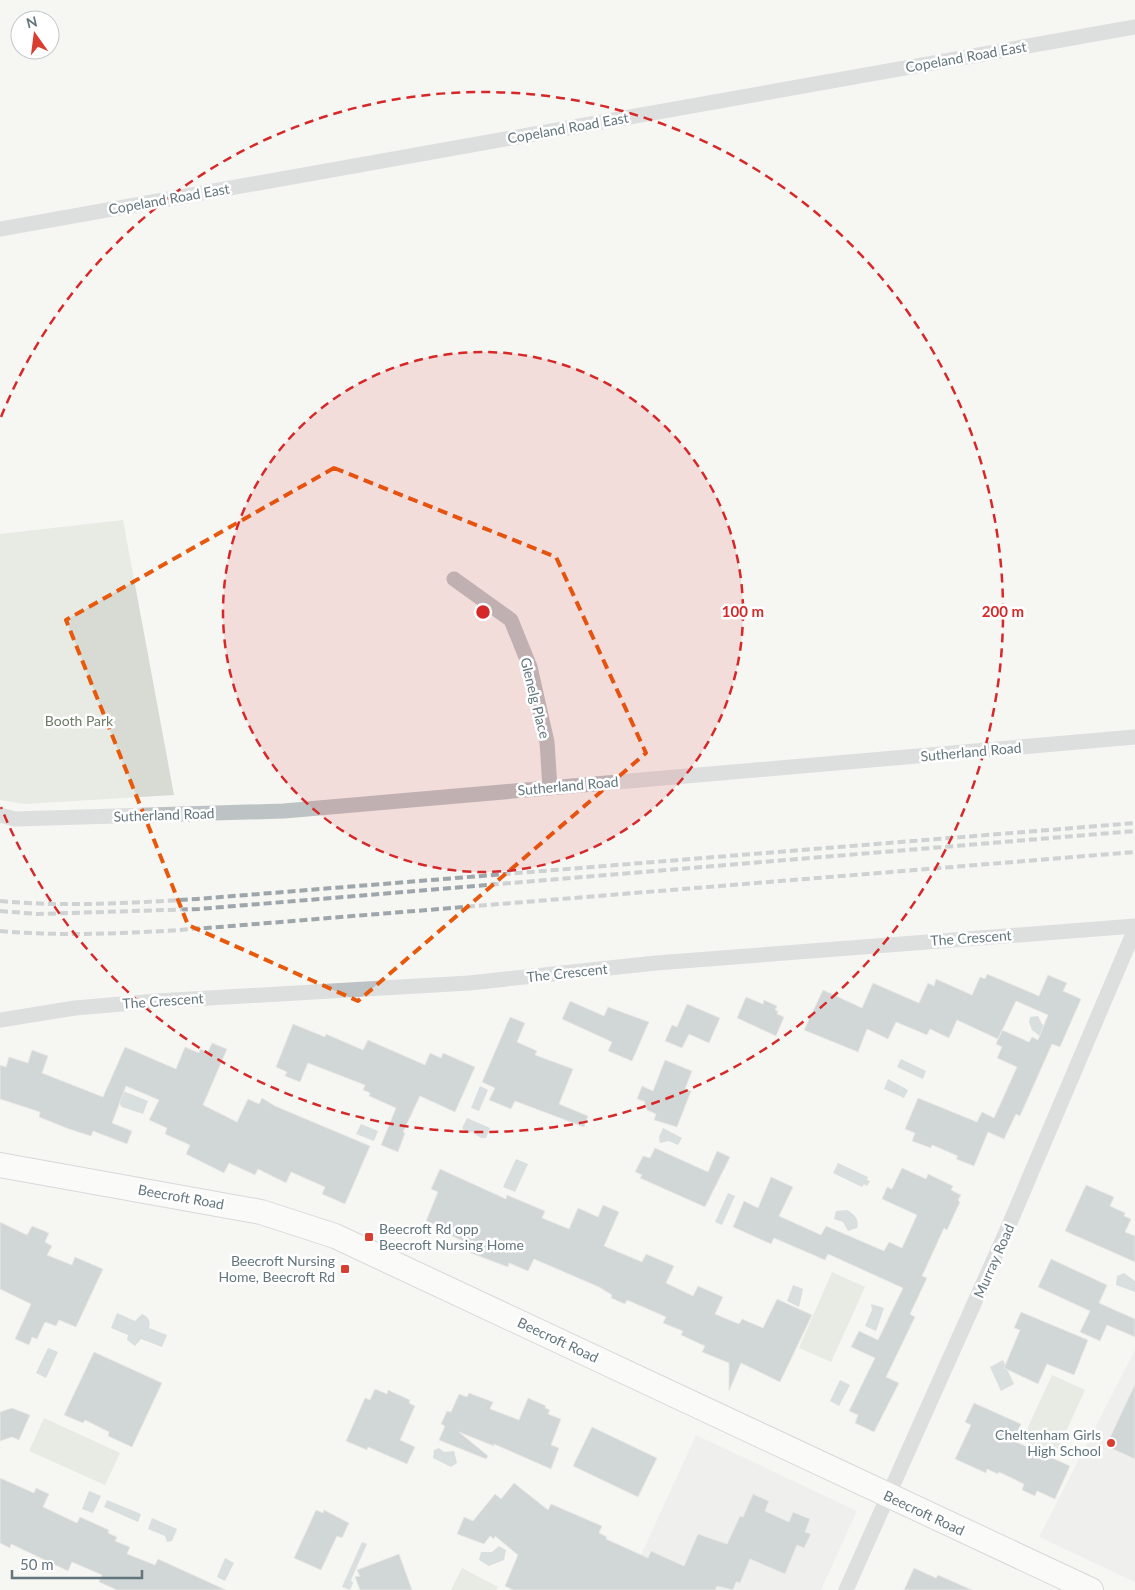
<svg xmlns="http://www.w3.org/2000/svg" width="1135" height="1590" viewBox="0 0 1135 1590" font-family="Lato,sans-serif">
  <rect width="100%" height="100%" fill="#f6f6f3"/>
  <g fill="#e7e8e7">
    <path d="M1135,1350V1582L1039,1537Z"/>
    <path d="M696,1435L857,1511L821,1590H625Z"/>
  </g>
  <g fill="#d7dbd3">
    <path d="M123,520L174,795L24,804L0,800V534Z"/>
    <path d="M832,1272L865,1287L831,1362L799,1348Z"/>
    <path d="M1052,1375L1085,1390L1055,1455L1022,1440Z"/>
    <path d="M44,1418L120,1453L105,1485L29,1451Z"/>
    <path d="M462,1568L498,1587L496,1590H451Z"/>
  </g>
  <g fill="#b5c3c6">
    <path d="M1038,1016L1042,1024L1048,1027L1041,1037L1032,1030L1029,1022L1030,1017Z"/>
    <path d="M901,1059L926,1071L923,1079L897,1067Z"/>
    <path d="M888,1079L908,1090L904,1098L884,1089Z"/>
    <path d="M480,1086L488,1090L479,1111L471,1108Z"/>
    <path d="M123,1091L148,1101L143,1114L122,1107L119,1103Z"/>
    <path d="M467,1118L490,1128L486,1138H481L472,1132L466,1133L462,1128Z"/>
    <path d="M361,1124L378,1131L374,1141L356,1134Z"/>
    <path d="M663,1128L682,1138L678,1145L669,1141L660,1143L659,1137Z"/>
    <path d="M516,1159L528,1164L515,1192L503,1187Z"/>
    <path d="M838,1163L868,1177L867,1180L870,1181L867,1186L864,1184L862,1187L833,1173Z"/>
    <path d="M728,1193L735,1196L722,1225L715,1222Z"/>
    <path d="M847,1210C854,1214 860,1220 857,1228L848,1231L843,1222L834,1219L836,1211Z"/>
    <path d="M1124,1273L1135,1281V1292L1116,1285L1117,1276Z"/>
    <path d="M793,1285L803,1289L799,1307L787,1301Z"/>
    <path d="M871,1304L884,1308L876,1331L865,1326L872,1310Z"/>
    <path d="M117,1313L135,1321L142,1314C149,1317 151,1322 149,1328L167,1335L162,1347L141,1339L135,1346L127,1340L128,1335L111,1328Z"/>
    <path d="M48,1348L58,1352L46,1378L36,1373Z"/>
    <path d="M1003,1360L1014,1384L1001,1391L990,1367Z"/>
    <path d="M840,1380L850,1385L839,1406L830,1401Z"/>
    <path d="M439,1448L444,1452L454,1451L457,1463L451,1467L433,1458L434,1450Z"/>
    <path d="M89,1491L101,1496L93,1513L82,1509Z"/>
    <path d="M107,1500L141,1514L138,1522L104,1507Z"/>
    <path d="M152,1518L177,1529L172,1541L167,1542L165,1536L148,1529Z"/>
    <path d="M362,1542L367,1544L351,1580L353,1583L350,1590L342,1587Z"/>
    <path d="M499,1546L506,1550L504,1560L489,1566L479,1560L481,1552H492Z"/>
    <path d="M225,1558L234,1563L225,1581L217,1577Z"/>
  </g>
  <g fill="#a5afb3" stroke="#d8d7d6">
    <path d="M987,974L1039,996L1048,975L1067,983L1063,991L1081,999L1060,1047L1052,1044L1020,1116L1016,1114L1004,1139L988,1132L974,1166L956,1159L958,1156L932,1145L931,1148L912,1141L915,1133L905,1129L918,1098L977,1122L982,1112L994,1118L1017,1067L997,1058L1002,1047L996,1044L1002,1030L1029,1042L1032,1037L1038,1040L1048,1015L1016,1001L998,1039L957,1020L949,1038L930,1029L927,1035L896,1022L888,1039L867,1029L858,1052L804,1030L823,990L862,1008L873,983L919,1003L928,983L934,986L936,979L972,995L980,977L985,979Z"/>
    <path d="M746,997L763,1004L764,1000L777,1006L775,1010L778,1011L777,1014L784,1017L776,1036L737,1018Z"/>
    <path d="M570,1001L604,1016L608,1007L649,1022L632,1061L608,1051L612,1042L562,1019Z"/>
    <path d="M687,1004L720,1018L709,1043L689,1034L682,1048L665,1041L672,1025L677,1027Z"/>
    <path d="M510,1017L525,1023L517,1042L537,1051L535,1055L573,1069L559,1104L588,1116L584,1127L515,1101L511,1109L489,1100L495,1088L482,1082Z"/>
    <path d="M293,1024L325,1037L326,1034L363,1050L368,1040L425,1065L430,1053L441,1058L443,1053L475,1067L455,1112L420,1096L403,1132L405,1133L398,1152L381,1145L396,1108L369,1096L370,1093L363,1090L365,1085L308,1063L300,1082L285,1076L287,1072L276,1067Z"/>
    <path d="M212,1043L227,1049L203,1105L237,1122L248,1099L259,1104L262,1098L275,1106L370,1146L345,1204L322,1194L325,1187L291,1172L286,1183L258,1169L255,1175L229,1163L224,1173L186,1154L190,1145L165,1134L167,1128L149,1120L159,1100L126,1086L112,1123L132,1131L127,1144L93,1131L91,1136L69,1129L39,1117L40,1112L0,1099V1065L6,1067L9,1057L28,1063L32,1050L48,1056L42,1073L103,1097L125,1047L176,1069L185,1047L199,1053L200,1049L208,1052Z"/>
    <path d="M665,1060L692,1071L685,1089L691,1091L677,1127L654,1120L656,1114L647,1110L644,1101L637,1099L642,1086L653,1091Z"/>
    <path d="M655,1148L708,1172L717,1151L730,1157L705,1207L640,1178L642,1175L635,1172L643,1156L650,1158Z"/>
    <path d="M902,1168L926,1179L928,1174L953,1186L951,1190L961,1195L958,1200L960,1202L947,1230L944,1228L922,1276L927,1278L910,1314L915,1317L886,1377L899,1383L874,1432L855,1423L858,1415L849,1411L875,1358L851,1347L859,1331L878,1340L903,1288L828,1254L825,1260L774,1238L771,1244L733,1227L744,1201L758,1208L771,1177L793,1187L779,1216L821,1235L826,1226L884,1251L889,1242L902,1248L917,1215L882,1199L887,1187L892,1189Z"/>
    <path d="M440,1169L506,1199L507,1195L545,1211L542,1218L569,1229L578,1208L598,1217L603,1205L619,1212L604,1246L642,1262L646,1254L674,1266L666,1283L693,1296L698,1286L723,1297L715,1314L739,1324L742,1319L763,1328L777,1299L812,1315L780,1382L741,1363L729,1391V1363L702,1352L705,1346L681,1335L683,1331L663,1323L666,1317L627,1300L625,1304L611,1298L612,1295L599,1287L534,1259L528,1271L509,1263L508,1267L460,1249L463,1241L434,1228L436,1225L426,1221L438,1192L431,1189Z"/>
    <path d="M1086,1185L1114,1197L1110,1206L1125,1213L1124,1216L1131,1219L1125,1232L1135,1236V1262L1065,1231Z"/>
    <path d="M0,1222L27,1235L32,1226L49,1233L45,1242L52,1246L47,1255L72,1265L75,1257L103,1269L76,1327L59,1320L56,1326L45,1322L37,1339L32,1337L29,1345L15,1339L31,1304L0,1289Z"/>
    <path d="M1051,1259L1107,1285L1099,1303L1135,1319V1337L1107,1325L1100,1341L1080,1332L1090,1311L1038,1287Z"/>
    <path d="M1021,1312L1088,1340L1074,1375L1047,1364L1038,1384L1004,1368L1020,1330L1014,1328Z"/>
    <path d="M94,1352L162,1383L132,1447L108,1436L109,1432L85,1420L83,1423L64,1415Z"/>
    <path d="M1135,1384V1459L1106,1446Z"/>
    <path d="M375,1389L387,1394L388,1390L410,1400L409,1403L415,1406L400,1440L415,1447L407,1464L368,1447L367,1450L346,1441L365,1398L370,1400Z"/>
    <path d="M469,1393L493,1402L490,1409L519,1420L528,1398L546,1406L545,1408L550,1410L548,1414L561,1419L551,1445L559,1448L551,1469L494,1444V1446L459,1432L488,1456L486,1459L439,1440L445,1426L441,1424L447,1411L451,1412L459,1394L467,1397Z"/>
    <path d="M974,1403L1021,1424L1014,1441L1070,1466L1055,1499L1037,1491L1035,1496L1022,1490L1024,1484L999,1472L998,1474L987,1469L986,1473L955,1459L971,1425L965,1422Z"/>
    <path d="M12,1408L30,1415L19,1440L12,1437L0,1441V1412Z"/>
    <path d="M592,1427L657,1458L638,1497L573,1466Z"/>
    <path d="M0,1478L34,1493L36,1488L49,1494L43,1507L77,1523L80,1517L109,1530L108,1533L117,1537L115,1541L130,1547L127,1554L155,1565L158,1559L226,1590H117L99,1582L102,1575L72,1562L68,1571L11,1544L10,1548L0,1543Z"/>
    <path d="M514,1483L548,1510L551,1504L602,1526L599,1533L607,1537L606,1539L648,1558L651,1551L684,1566L698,1534L727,1544L740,1516L743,1517L753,1494L769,1501L765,1511L789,1522L793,1512L810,1519L805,1532L811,1534L804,1548L797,1545L785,1574L750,1559L740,1583L736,1582L733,1590L717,1586L715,1590H513L505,1586L518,1555L495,1536L494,1539L490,1536L484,1544L457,1534L464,1517L473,1521L495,1494L501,1499Z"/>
    <path d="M316,1510L323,1513L324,1510L349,1523L342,1538L337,1536L321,1570L294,1558Z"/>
    <path d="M399,1554L412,1590H360L355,1577L360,1576L357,1570Z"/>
    <path d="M914,1568L936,1578L938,1575L972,1590H904Z"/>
  </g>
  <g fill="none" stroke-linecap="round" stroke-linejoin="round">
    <defs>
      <path id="primary" d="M0,1165L261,1212L335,1236L1091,1590"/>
    </defs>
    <use href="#primary" stroke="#b1b7ba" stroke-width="26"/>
    <g stroke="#bdc3c5" stroke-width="15">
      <path d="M0,229L1135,27"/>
      <path d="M454,579L511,620L530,667L547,742L550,788"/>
      <path d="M0,815L15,819L284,811L1135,737"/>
      <path d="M0,1020L75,1008L157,1001L469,983L656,963L1135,926"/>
      <path d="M846,1590L1006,1232L1135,929"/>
    </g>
    <use href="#primary" stroke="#fff" stroke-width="24"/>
    <g stroke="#9da6aa" stroke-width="4" stroke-dasharray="8 4" stroke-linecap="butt">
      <path d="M0,901C66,907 131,903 197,899L1135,823"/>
      <path d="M0,911L37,914L199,909L1135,831"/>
      <path d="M0,931C69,937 138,933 207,928L1135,852"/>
    </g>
  </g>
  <path d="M0 0H1135V1590H0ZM334,468L556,557L646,753L358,1001L188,925L66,620Z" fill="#f6f6f3" fill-opacity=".55" fill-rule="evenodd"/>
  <path fill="none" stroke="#e8590c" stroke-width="4" stroke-dasharray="10 6" stroke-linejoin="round" d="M334,468L556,557L646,753L358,1001L188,925L66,620Z"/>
  <circle cx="483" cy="612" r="260" fill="#d62828" fill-opacity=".12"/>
  <g fill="none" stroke="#d62828" stroke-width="2.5" stroke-dasharray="9 6">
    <circle cx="483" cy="612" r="260"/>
    <path d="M1 417A520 520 0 1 1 1 807"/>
  </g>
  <g fill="#da3d2f" stroke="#fff" stroke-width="2">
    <rect x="364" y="1232" width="10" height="10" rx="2.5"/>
    <rect x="340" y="1264" width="10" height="10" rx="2.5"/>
    <circle cx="1111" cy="1443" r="5"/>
  </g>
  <g text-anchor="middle" stroke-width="5" stroke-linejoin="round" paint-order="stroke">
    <g font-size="14" fill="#63767d" stroke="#fff">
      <text transform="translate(966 57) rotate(-10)" y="5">Copeland Road East</text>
      <text transform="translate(568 128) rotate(-10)" y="5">Copeland Road East</text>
      <text transform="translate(169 199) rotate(-10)" y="5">Copeland Road East</text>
      <text transform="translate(535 698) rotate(76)" y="5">Glenelg Place</text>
      <text transform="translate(971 752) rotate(-5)" y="5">Sutherland Road</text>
      <text transform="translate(568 786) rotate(-5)" y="5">Sutherland Road</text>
      <text transform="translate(164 815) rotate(-2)" y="5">Sutherland Road</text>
      <text transform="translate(971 938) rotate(-4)" y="5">The Crescent</text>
      <text transform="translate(567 973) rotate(-6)" y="5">The Crescent</text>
      <text transform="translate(163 1001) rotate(-4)" y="5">The Crescent</text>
      <text transform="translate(181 1197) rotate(10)" y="5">Beecroft Road</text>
      <text transform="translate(994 1261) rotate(-66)" y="5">Murray Road</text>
      <text transform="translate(558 1340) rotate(25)" y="5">Beecroft Road</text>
      <text transform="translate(924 1513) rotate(25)" y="5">Beecroft Road</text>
    </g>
    <g font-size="14" fill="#6d7a65" stroke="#fff">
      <text x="79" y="726">Booth Park</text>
    </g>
    <g font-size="14" fill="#63767d" stroke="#fff" text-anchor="end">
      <text x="379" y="1234" text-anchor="start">Beecroft Rd opp<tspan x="379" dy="16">Beecroft Nursing Home</tspan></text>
      <text x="335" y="1266">Beecroft Nursing<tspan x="335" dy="16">Home, Beecroft Rd</tspan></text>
      <text x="1101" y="1440">Cheltenham Girls<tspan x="1101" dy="16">High School</tspan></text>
    </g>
  </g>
  <circle cx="483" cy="612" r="8" fill="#d62828" stroke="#fff" stroke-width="2.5"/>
  <g font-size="15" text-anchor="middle" font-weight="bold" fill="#d62828" stroke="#fff" stroke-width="5" stroke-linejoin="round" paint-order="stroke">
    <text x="743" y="617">100 m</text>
    <text x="1003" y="617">200 m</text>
  </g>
  <g transform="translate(35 35) rotate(346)"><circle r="24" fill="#ffffff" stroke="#c1c8cb"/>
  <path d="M0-4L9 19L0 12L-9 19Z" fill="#da3d2f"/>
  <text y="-8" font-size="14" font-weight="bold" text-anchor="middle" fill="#63767d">N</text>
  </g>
  <path d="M12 1570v8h130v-8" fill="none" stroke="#63767d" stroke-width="2.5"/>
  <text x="20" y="1570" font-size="15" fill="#63767d" stroke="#ffffff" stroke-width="4" paint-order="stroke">50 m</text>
</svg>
